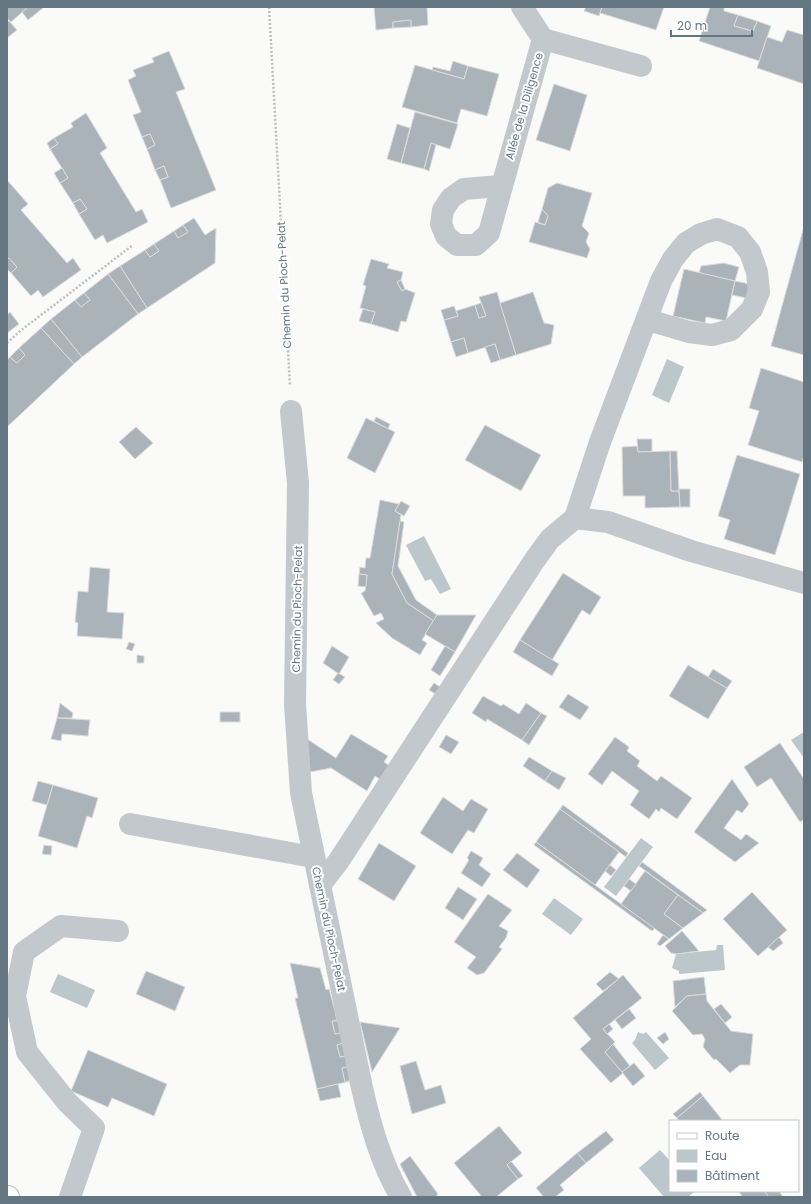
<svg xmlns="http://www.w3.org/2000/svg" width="811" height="1204" viewBox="0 0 811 1204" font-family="Poppins,sans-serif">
  <rect width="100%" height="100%" fill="#fafaf8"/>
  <g fill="#bbc7cb">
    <path d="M667,359L684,367L669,403L652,395Z"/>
    <path d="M424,536L451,589L440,594L431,579L425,581L406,545Z"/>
    <path d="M804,732V758L791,740Z"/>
    <path d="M641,838L653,847L616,896L604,887Z"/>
    <path d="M554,898L583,919L571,935L542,914Z"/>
    <path d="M717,945H723L725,970L679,974V971L672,968L676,954L716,950Z"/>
    <path d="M58,974L95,990L87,1008L50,992Z"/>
    <path d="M638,1032L643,1034L646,1032L669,1058L655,1070L632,1043L635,1040Z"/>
    <path d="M660,1150L670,1161V1191H695L688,1197H664L639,1168Z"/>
  </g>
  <g fill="#aab3b9" stroke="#dcdcda">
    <path d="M7,7H28L11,22L7,18Z"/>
    <path d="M28,7H42L43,8L28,20L22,12Z"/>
    <path d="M374,7H427L428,25L411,27V20L393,22V28L376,30Z"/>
    <path d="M586,7H602L599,16L584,11Z"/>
    <path d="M602,7H664L656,30L600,13Z"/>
    <path d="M710,7H724V11L738,15L734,26L753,31L757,21L771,26L759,61L699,41Z"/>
    <path d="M738,15L757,21L753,31L734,26Z"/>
    <path d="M411,20V27L393,28V22Z"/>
    <path d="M9,21L17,30L7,38V22Z"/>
    <path d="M787,30L804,35V84L757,68L767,37L782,42Z"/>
    <path d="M169,51L185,89L176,92L216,190L171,208L160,180L168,177L164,166L155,170L147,149L155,145L150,134L142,137L133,115L141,112L128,80L136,76L133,70L154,62L152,58Z"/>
    <path d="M453,61L468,66L464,79L432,70L433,67L450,71Z"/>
    <path d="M415,65L464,79L468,66L499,74L487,116L461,109L457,123L402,107Z"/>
    <path d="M554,84L587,95L570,151L536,140Z"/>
    <path d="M415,112L458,124L450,149L431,143L424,169L401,163Z"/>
    <path d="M86,113L107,148L100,153L136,212L142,209L148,222L107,243L103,235L95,240L79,214L87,209L80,199L73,203L60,183L68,178L50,149L58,144L54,138L73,127L71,123Z"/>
    <path d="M397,124L410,128L401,163L387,159Z"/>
    <path d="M150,134L155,145L147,149L142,137Z"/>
    <path d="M54,138L58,144L50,149L47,143Z"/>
    <path d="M431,143L436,145L429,171L424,169Z"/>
    <path d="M164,166L168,177L160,180L155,170Z"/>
    <path d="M62,168L68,178L60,183L54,173Z"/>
    <path d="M7,180L28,204L21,210L67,263L73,258L81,270L43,297L38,290L31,296L11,273L17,267L9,258L7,260Z"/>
    <path d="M557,183L592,193L582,226L589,233L586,242L590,249L587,258L529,242L535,222L545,225L548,216L542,209L548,188Z"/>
    <path d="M80,199L87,209L79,214L73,203Z"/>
    <path d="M542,209L548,216L545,225L538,222Z"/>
    <path d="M194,218L205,235L216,228L215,263L147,308L120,266L145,250L150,257L159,251L154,244L174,231L178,238L188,232L183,225Z"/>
    <path d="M183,225L188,232L178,238L174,231Z"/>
    <path d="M804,226V355L771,346Z"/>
    <path d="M154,244L159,251L150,257L145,250Z"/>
    <path d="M9,258L17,267L11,273L7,269V260Z"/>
    <path d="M371,259L389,264L387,268L403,272L401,280L397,282L402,291L405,289L415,293L406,322L401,321L398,332L371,324L375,312L360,308L366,286L363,285Z"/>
    <path d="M724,263L739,267L735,281L699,273L701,266Z"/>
    <path d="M120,266L147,308L138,314L108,274Z"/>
    <path d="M684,269L735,281L726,321L706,317L705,323L673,316Z"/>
    <path d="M108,274L138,314L82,357L51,319L75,300L81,307L90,300L84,293Z"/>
    <path d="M401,280L405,289L402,291L397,282Z"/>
    <path d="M735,281L750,284L746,298L732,295Z"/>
    <path d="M497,292L516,355L500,360L495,344L468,353L464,338L451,342L444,320L458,316L456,311L475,305L479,318L486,316L479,297Z"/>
    <path d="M533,292L544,323L554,325L551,344L516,355L500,303Z"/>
    <path d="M84,293L90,300L81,307L75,300Z"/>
    <path d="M481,303L486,316L479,318L475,305Z"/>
    <path d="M454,306L458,316L444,320L441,310Z"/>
    <path d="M363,309L375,312L371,324L359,321Z"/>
    <path d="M10,312L19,324L7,333V315Z"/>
    <path d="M51,319L82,357L74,364L41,328Z"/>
    <path d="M41,328L74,364L7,427V360L10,357L17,363L25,355L19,348Z"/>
    <path d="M464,338L468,353L456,357L451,342Z"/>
    <path d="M495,344L500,360L491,363L485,347Z"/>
    <path d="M19,348L25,355L17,363L10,357Z"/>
    <path d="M761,368L804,382V456L802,462L748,445L759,411L749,408Z"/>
    <path d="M376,417L390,424L388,429L374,421Z"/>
    <path d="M366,418L395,432L375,473L347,458Z"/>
    <path d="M485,425L541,455L521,491L465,460Z"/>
    <path d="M136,427L153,443L135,459L119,442Z"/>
    <path d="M637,439H652V452H638Z"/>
    <path d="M637,446L638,452L670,451L671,491H679L680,507L645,508V496H623L622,447Z"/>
    <path d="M670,451H677L679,491H671Z"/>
    <path d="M737,455L800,474L775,555L724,539L730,520L718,516Z"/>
    <path d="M679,489H690V507H680Z"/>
    <path d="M380,500L399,504L395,511L401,515L392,574L407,603L434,621L422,640L427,643L420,655L392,638L376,623L384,619L381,613L374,616L361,593L365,591L367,575L359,574L360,567L365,568L366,558H370Z"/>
    <path d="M401,501L410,506L404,516L395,511Z"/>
    <path d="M400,521L404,522L398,566L416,600L437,615L434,621L407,603L392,574Z"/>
    <path d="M90,567L110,569L107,612L124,613L122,639L77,636L78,623L75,622L78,591L88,592Z"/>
    <path d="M563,573L601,597L590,615L582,610L552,660L520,640Z"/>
    <path d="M359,574L367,575L366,587L358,586Z"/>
    <path d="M437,615H476L455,652L425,634Z"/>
    <path d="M520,640L559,664L552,676L513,652Z"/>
    <path d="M129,642L135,644L132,651L126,649Z"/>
    <path d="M332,646L349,657L339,674L323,663Z"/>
    <path d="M445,646L455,652L440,676L431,670Z"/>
    <path d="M137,655L144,656V663H137Z"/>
    <path d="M688,665L727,688L708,719L669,696Z"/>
    <path d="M713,669L732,681L727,688L708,677Z"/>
    <path d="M338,673L345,677L339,684L333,680Z"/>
    <path d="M434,683L443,689L439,696L429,690Z"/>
    <path d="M568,694L589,707L580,720L559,707Z"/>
    <path d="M483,696L501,706L503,704L519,714L526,703L541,713L522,740L487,719L486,722L472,713Z"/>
    <path d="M60,703L73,713L72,718H57Z"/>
    <rect x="220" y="712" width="20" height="10"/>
    <path d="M541,713L547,716L529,745L522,740Z"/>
    <path d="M57,718L90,720L88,736L62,734L61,741L51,739Z"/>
    <path d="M351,734L388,756L384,762L393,768L384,782L375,776L367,791L331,768L310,772L307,739L336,758Z"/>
    <path d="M446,735L459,742L451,754L439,747Z"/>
    <path d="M615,737L629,747L627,751L640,761L637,766L657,781L661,776L692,798L677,819L661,808L659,812L656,809L649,819L630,805L639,791L612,771L602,785L588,774Z"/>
    <path d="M780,743L804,779V822L803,820L800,822L771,778L757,787L744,767Z"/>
    <path d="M529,757L552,771L545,781L523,766Z"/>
    <path d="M552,771L566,778L559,790L545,781Z"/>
    <path d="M732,779L749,804L742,813L737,810L724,828L741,840L746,834L759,843L735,862L694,832Z"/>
    <path d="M38,781L53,785L47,805L32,801Z"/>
    <path d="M53,785L98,798L92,818L87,816L77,848L38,836Z"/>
    <path d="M443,797L463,811L471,799L488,809L474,833L468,830L452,854L420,833Z"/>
    <path d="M563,805L628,853L626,857L560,809Z"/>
    <path d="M560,809L619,852L595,885L536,842Z"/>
    <path d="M536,842L621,904L655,928L652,931L534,845Z"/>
    <path d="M379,843L416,866L394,901L358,879Z"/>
    <path d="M44,845L52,846L51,855L42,854Z"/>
    <path d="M471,851L483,858L479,865L491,874L482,887L461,873L469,860L467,858Z"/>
    <path d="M517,853L540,870L527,888L503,870Z"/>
    <path d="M642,862L707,910L703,913L639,866Z"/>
    <path d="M610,865L616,870L611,876L605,871Z"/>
    <path d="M645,871L678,895L664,914L683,928L669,939L621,904Z"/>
    <path d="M629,879L636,884L631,891L624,886Z"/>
    <path d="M458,887L477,899L463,920L445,908Z"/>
    <path d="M752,892L787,930L758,956L723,919Z"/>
    <path d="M488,894L512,910L499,926L508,931L506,938L499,947L502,949L484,973L477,975L467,968L476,957L454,942Z"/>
    <path d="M678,895L703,913L683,928L664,914Z"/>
    <path d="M682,931L699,951L676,954L671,953L665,946Z"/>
    <path d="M663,935L669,939L660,946L657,944Z"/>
    <path d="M779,937L783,943L773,951L768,947Z"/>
    <path d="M290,963L320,968L326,990L329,989L335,1011L337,1021H332L335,1034L345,1032L347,1042L337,1045L340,1057L350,1055L352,1066L342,1068L345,1082L355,1080L317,1089L295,998H298Z"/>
    <path d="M146,971L185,987L175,1011L136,994Z"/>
    <path d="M610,972L619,979L603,991L596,984Z"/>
    <path d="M623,975L642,998L603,1029L615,1042L605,1052L623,1073L611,1083L580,1049L591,1039L573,1018Z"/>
    <path d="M704,977L706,994L687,996L675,1007L673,981Z"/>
    <path d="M706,994L707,1001L731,1031L753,1034L750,1065H740L730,1073L716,1059L714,1060L703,1047L705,1039L702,1034L693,1035L672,1011L687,996Z"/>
    <path d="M721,1004L732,1017L725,1023L714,1009Z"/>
    <path d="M629,1009L636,1018L622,1029L615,1020Z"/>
    <path d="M332,1021H337L345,1032L335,1034Z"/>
    <path d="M360,1022L400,1028L372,1072Z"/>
    <path d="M609,1024L613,1029L607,1034L603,1029Z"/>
    <path d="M665,1032L669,1039L663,1044L657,1038Z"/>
    <path d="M347,1042L350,1055L340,1057L337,1045Z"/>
    <path d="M613,1044L630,1066L622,1072L605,1052Z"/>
    <path d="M88,1050L167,1084L154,1116L112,1098L108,1107L71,1091Z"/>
    <path d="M416,1061L425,1090L441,1085L446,1103L412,1114L400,1066Z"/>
    <path d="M634,1063L645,1076L633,1086L622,1072Z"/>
    <path d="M352,1066L355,1079L345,1082L342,1068Z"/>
    <path d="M338,1084L341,1097L320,1101L317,1089Z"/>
    <path d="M700,1092L703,1096L677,1118L673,1114Z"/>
    <path d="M703,1096L723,1121H679L677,1118Z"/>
    <path d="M499,1126L522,1153L507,1165L518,1179L496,1197H482L454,1163Z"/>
    <path d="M606,1131L614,1140L586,1163L577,1153Z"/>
    <path d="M577,1153L586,1163L560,1185L564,1190L555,1197H544L536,1188Z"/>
    <path d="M410,1156L438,1194L436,1197H417L400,1164Z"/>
    <path d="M511,1161L523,1176L518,1179L507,1165Z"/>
    <path d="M738,1191H764L769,1197H743Z"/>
    <path d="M764,1191H779L783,1197H769Z"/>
  </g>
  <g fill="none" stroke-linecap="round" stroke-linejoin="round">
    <defs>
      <path id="major" d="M7,1197H8"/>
    </defs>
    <use href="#major" stroke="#b5babe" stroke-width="24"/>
    <g stroke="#bbbfc2" stroke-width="2.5" stroke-dasharray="2 2" stroke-linecap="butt">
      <path d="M269,7L290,386"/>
      <path d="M7,343L20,331L133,245"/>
    </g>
    <g stroke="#c3c8cc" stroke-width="22">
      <path d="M543,39L641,66"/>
      <path d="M500,186L464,189L451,198L443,210L441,224L446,236L457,245H476L489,233L543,39L522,7"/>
      <path d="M291,411L298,483L295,704L301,793L362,1088C371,1127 381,1163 401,1197"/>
      <path d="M575,518L600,442L661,281L673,259L686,243L701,234L717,229L738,237L750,252L757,272L759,292L752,309L731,330L712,335L689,332L648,320"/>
      <path d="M130,824L313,857"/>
      <path d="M320,885L338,862L534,561L550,539L575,518L608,522L691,551L804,583"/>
      <path d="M70,1197L94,1128L67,1102L27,1052L15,996L24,952L61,926L118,931"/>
    </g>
    <use href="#major" stroke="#fff" stroke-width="22"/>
  </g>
  <g text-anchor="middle" stroke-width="4" stroke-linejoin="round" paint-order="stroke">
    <g font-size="11" fill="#657683" stroke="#fff">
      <text transform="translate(524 106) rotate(-74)" y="4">Allée de la Diligence</text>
      <text transform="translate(284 285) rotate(-93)" y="4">Chemin du Pioch-Pelat</text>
      <text transform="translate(297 609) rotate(-89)" y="4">Chemin du Pioch-Pelat</text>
      <text transform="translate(329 929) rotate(78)" y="4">Chemin du Pioch-Pelat</text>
    </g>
  </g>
  <rect width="811" height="1204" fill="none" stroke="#657683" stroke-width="16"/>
  <rect x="669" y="1120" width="130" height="72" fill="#ffffff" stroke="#c1c8cd"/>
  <rect x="677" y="1133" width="20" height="6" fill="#ffffff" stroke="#c1c8cd"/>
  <text x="705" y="1140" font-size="12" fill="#657683">Route</text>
  <rect x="677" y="1150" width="20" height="12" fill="#bbc7cb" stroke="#c1c8cd"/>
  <text x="705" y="1160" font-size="12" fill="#657683">Eau</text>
  <rect x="677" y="1170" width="20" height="12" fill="#aab3b9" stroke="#c1c8cd"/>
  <text x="705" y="1180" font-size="12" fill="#657683">Bâtiment</text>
  <path d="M671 30v6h81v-6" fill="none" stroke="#657683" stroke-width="2"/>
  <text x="677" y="30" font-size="12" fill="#657683" stroke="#ffffff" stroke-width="3" paint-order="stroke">20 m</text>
</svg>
